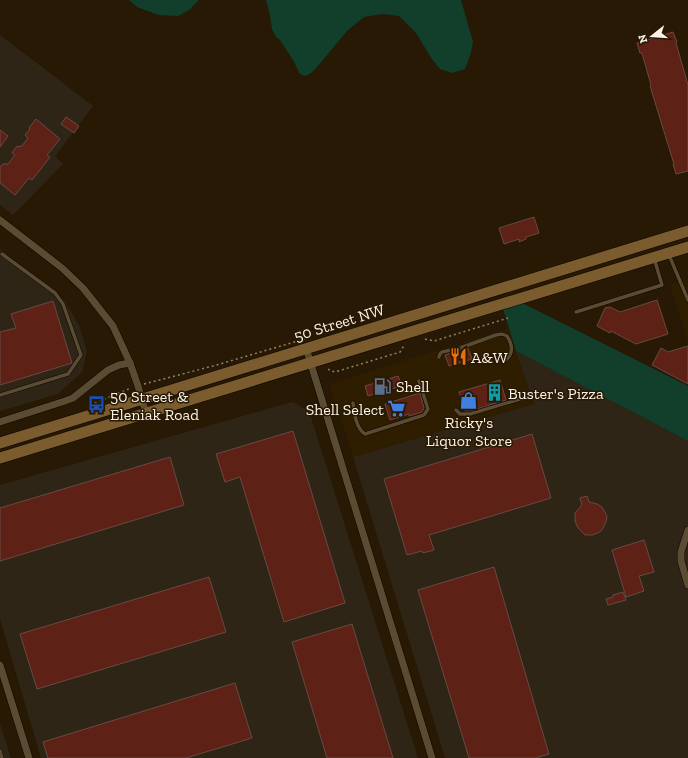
<svg xmlns="http://www.w3.org/2000/svg" width="688" height="758" viewBox="0 0 688 758" font-family="'Zilla Slab',serif">
  <rect width="100%" height="100%" fill="#271903"/>
  <g fill="#2f1d00">
    <path d="M688,279V343L670,285Z"/>
    <path d="M509,328L534,404L353,457L329,384Z"/>
  </g>
  <g fill="#2f2516">
    <path d="M0,35L93,106L55,156L63,164L13,215L0,205Z"/>
    <path d="M0,249L64,300L79,325L87,351L82,372L58,394L0,411Z"/>
    <path d="M516,351L688,441V758H445L353,457L534,404Z"/>
    <path d="M292,402L309,411L418,758H41L0,619V485Z"/>
    <path d="M0,724L11,758H0Z"/>
  </g>
  <g fill="#113f2b">
    <path d="M129,0H199L189,10L178,16L159,15L137,7Z"/>
    <path d="M266,0H461L473,42L471,53L465,69L452,73L440,69L432,59L416,33L399,16L382,14L364,17L347,31L317,67L311,73L306,76L300,74L293,60L280,40L276,37L272,29L270,15Z"/>
    <path d="M522,303L688,386V441L516,351L503,309Z"/>
  </g>
  <g fill="#5e2116" stroke="#674a44">
    <path d="M673,32L677,42L676,43L688,85V171L676,174L673,164H674L650,86L651,85L642,53H640L637,43Z"/>
    <path d="M66,117L79,126L74,133L61,124Z"/>
    <path d="M36,119L60,139L47,155L50,157L32,180L29,178L15,195L0,183V167L3,164H8L15,155L12,153L16,147L22,146L28,138L25,135L30,129L29,128Z"/>
    <path d="M0,130L8,136L0,147Z"/>
    <path d="M534,217L539,233L526,237V239L519,242V239L504,244L499,228Z"/>
    <path d="M657,300L668,334L636,344L611,331L610,333L597,326L605,308L610,307L620,312Z"/>
    <path d="M53,301L72,363L0,385V332L16,328L11,314Z"/>
    <path d="M688,346V384L652,365L661,348L668,352Z"/>
    <path d="M468,348L472,359L449,366L445,355Z"/>
    <path d="M398,376L402,386L368,396L365,386Z"/>
    <path d="M500,380L506,400L470,411H465L459,392Z"/>
    <path d="M420,393L424,408L422,412L409,416V414L390,420L385,404Z"/>
    <path d="M293,431L345,603L284,622L240,477L225,482L216,454Z"/>
    <path d="M532,434L551,498L429,535L434,550L423,553L422,551L407,555L384,479Z"/>
    <path d="M170,457L184,505L0,561V508Z"/>
    <path d="M587,496L589,502L597,504L602,507L605,512L607,517L606,522L602,530L598,533L592,535H585L578,528L575,521V513L582,505L580,498Z"/>
    <path d="M644,540L654,572L639,576L644,591L626,597L612,550Z"/>
    <path d="M494,567L549,754L535,758H469L418,590Z"/>
    <path d="M209,577L226,632L37,689L20,634Z"/>
    <path d="M623,592L626,600L608,605L606,599L613,597V595Z"/>
    <path d="M352,624L393,758H327L292,642Z"/>
    <path d="M235,683L252,738L186,758H48L43,742Z"/>
  </g>
  <g fill="none" stroke-linecap="round" stroke-linejoin="round">
    <defs>
      <g id="service">
        <path d="M669,255L688,300"/>
        <path d="M576,312L662,285L654,258"/>
        <path d="M439,357L440,354L442,352L460,348L496,335L502,334L507,336C512,344 514,352 507,359"/>
        <path d="M0,395L68,374L81,355L63,304L55,293L2,254"/>
        <path d="M353,403C354,412 356,429 365,434L424,415L428,409L419,381"/>
        <path d="M456,410L460,414H470L520,399"/>
        <path d="M0,751L2,758"/>
      </g>
      <g id="minor">
        <path d="M0,220L62,268L83,288L113,326L130,363L138,386L146,413"/>
        <path d="M306,348L432,758"/>
        <path d="M0,422L65,401L73,398L108,370L119,365L130,363"/>
        <path d="M688,530L681,552V561L688,585"/>
        <path d="M0,665L29,758"/>
      </g>
      <g id="secondary">
        <path d="M0,443L688,231"/>
        <path d="M0,458L688,247"/>
      </g>
    </defs>
    <use href="#service" stroke="#0f0400" stroke-width="4.5"/>
    <use href="#minor" stroke="#0f0400" stroke-width="8"/>
    <use href="#secondary" stroke="#0f0400" stroke-width="12"/>
    <g stroke="#8e8270" stroke-width="1.5" stroke-dasharray="2 3" stroke-linecap="butt">
      <path d="M425,339L434,341L508,318"/>
      <path d="M328,369L331,371L335,372L400,352L405,344"/>
      <path d="M144,384L213,366L308,338"/>
      <path d="M90,405L131,388"/>
    </g>
    <use href="#service" stroke="#5a4b33" stroke-width="3.5"/>
    <use href="#minor" stroke="#5a4b33" stroke-width="7"/>
    <use href="#secondary" stroke="#7b5c2f" stroke-width="11"/>
  </g>
  <defs>
    <symbol id="restaurant-bare" viewBox="-9 -9 18 18"><path d="M-5-6h1v4h1v-4h1v4h1v-4h1v5L-1.5 .5V6h-2V.5L-5-1ZM5-6V6H3V1.5H1.5Q1.5-4 5-6Z" fill="#e8710a" stroke="#271903" stroke-width="2.5" paint-order="stroke"/></symbol>
    <symbol id="fuel-bare" viewBox="-9 -9 18 18"><path d="M-5.5-6h7V0h2V4h1.3V-2.5L3-4.5l.8-.8L6-3V5H2.5V1h-1V6h-7ZM-4.2-4.7v3.2H.2V-4.7Z" fill="#5c6f8a" stroke="#271903" stroke-width="2.5" paint-order="stroke"/></symbol>
    <symbol id="building-bare" viewBox="-9 -9 18 18"><path d="M-4-6H4V6H1V3H-1V6H-4ZM-2.5-4.3h1.7v1.8h-1.7ZM.8-4.3h1.7v1.8H.8ZM-2.5-1h1.7V.8h-1.7ZM.8-1h1.7V.8H.8Z" fill="#0f9aa8" stroke="#271903" stroke-width="2.5" paint-order="stroke"/></symbol>
    <symbol id="shop-bare" viewBox="-9 -9 18 18"><path d="M-5-2.5h2.3a2.7 3.5 0 0 1 5.4 0H5L5.5 6h-11ZM-1.5-2.5h3a1.5 2.3 0 0 0-3 0Z" fill="#3f7fe0" stroke="#271903" stroke-width="2.5" paint-order="stroke"/></symbol>
    <symbol id="bus-bare" viewBox="-9 -9 18 18"><path d="M-5-6H5V4H4V6H2V4H-2V6H-4V4H-5ZM-3.5-4V0h7V-4ZM-3.5 1.2v1.5H-2V1.2ZM2 1.2v1.5H3.5V1.2Z" fill="#1a4fb4" stroke="#271903" stroke-width="2.5" paint-order="stroke"/></symbol>
    <symbol id="supermarket-bare" viewBox="-9 -9 18 18"><path d="M-6-5.5h2.5l.6 2H6L4.5 2H-2.5L-4.4-4H-6ZM-1.5 3.2a1.3 1.3 0 1 0 .1 0ZM3 3.2a1.3 1.3 0 1 0 .1 0Z" fill="#3f7fe0" stroke="#271903" stroke-width="2.5" paint-order="stroke"/></symbol>
  </defs>
  <g fill-rule="evenodd">
    <use href="#restaurant-bare" x="446" y="344" width="25" height="25"/>
    <use href="#fuel-bare" x="370" y="374" width="25" height="25"/>
    <use href="#building-bare" x="482" y="380" width="25" height="25"/>
    <use href="#shop-bare" x="456" y="388" width="25" height="25"/>
    <use href="#bus-bare" x="84" y="392" width="25" height="25"/>
    <use href="#supermarket-bare" x="384" y="396" width="25" height="25"/>
  </g>
  <g text-anchor="middle" stroke-width="3" stroke-linejoin="round" paint-order="stroke">
    <g font-size="16" fill="#fcf2e5" stroke="#271903">
      <text transform="translate(339 322) rotate(-17)" y="6">50 Street NW</text>
    </g>
    <g font-size="16" fill="#fcf2e5" stroke="#271903" text-anchor="start">
      <text x="471" y="363">A&amp;W</text>
      <text x="396" y="392">Shell</text>
      <text x="508" y="399">Buster's Pizza</text>
      <text x="110" y="402">50 Street &amp;<tspan x="110" dy="18">Eleniak Road</tspan></text>
      <text x="384" y="415" text-anchor="end">Shell Select</text>
      <text x="469" y="428" text-anchor="middle">Ricky's<tspan x="469" dy="18">Liquor Store</tspan></text>
    </g>
  </g>
  <g transform="translate(652 36) rotate(253)" stroke="#271903" stroke-width="3" paint-order="stroke">
  <path d="M0-3L7 15L0 10L-7 15Z" fill="#fcf2e5"/>
  <text y="-6" font-size="11" font-weight="bold" text-anchor="middle" fill="#fcf2e5">N</text>
  </g>
</svg>
